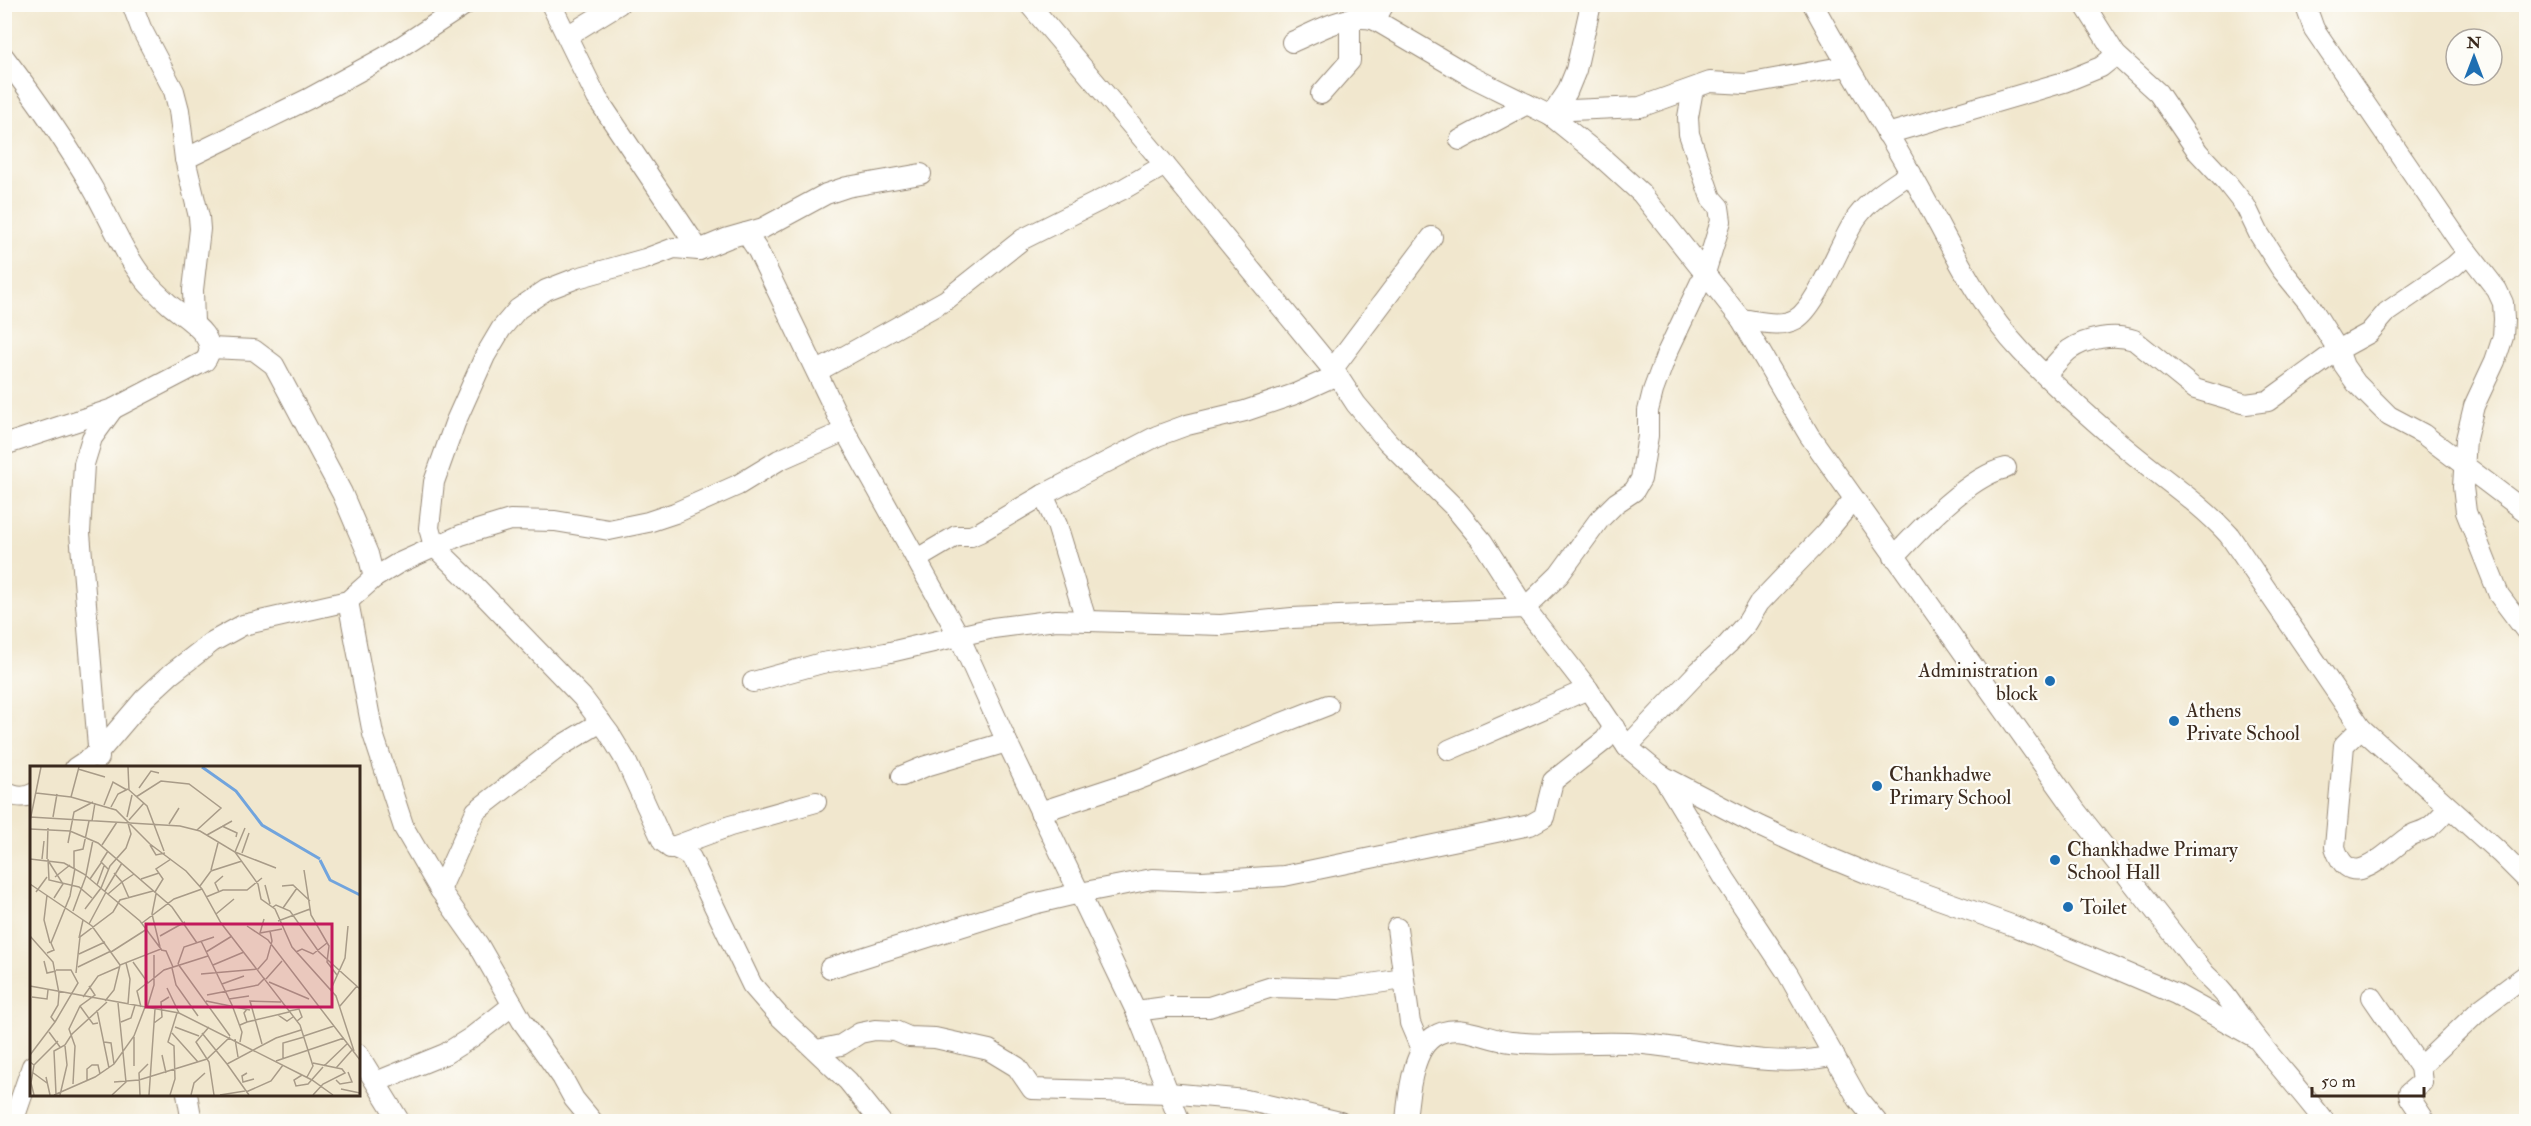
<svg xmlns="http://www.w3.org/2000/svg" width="2531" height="1126" viewBox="0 0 2531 1126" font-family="'IM FELL Double Pica',serif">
  <rect width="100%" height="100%" fill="#fdfcf7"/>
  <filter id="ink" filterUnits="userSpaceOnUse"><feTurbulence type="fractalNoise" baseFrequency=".0167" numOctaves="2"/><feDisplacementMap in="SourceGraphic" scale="12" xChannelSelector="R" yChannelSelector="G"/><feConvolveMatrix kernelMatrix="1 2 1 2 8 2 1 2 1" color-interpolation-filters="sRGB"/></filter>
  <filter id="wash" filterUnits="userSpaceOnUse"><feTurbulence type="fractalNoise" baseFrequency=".008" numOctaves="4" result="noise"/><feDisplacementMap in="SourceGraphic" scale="24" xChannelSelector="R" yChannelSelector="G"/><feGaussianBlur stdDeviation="1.35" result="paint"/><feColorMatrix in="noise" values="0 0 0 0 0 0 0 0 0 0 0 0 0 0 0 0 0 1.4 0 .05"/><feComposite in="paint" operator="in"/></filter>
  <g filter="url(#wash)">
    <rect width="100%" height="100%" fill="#f1e7ce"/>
  </g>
  <g filter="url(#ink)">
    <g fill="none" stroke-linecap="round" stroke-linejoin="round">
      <defs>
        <g id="minor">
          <path d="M132,4L141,28L174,91L179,110L185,159L199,217L200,229L193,290L194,323"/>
          <path d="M551,4L597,98L699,250"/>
          <path d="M1029,4L1165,165L1337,375L1356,404L1388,442L1454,507L1482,541L1525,608L1588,689L1627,747L1661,775L1759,826L1813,851L1869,874L2014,926L2110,966L2176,994L2256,1038"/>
          <path d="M1813,4C1844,62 1879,117 1911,174C1946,234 1973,300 2021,351C2052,384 2087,415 2121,444C2157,475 2197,500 2229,535L2361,728L2500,853L2526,879"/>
          <path d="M2084,4L2116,55L2158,93L2198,152L2227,183L2246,207L2259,234L2282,270L2308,302L2338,350L2344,366L2356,383L2389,416L2423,434L2526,512"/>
          <path d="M2305,4L2314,29L2459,241L2497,290L2503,303L2504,319L2503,337L2495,361L2474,406L2466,439L2463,487L2466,512L2499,595L2526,631"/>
          <path d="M1375,20L1472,77L1551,116L1598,154L1641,193L1741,319L1809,435L2076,811L2205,974C2230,996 2237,1015 2257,1039C2279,1067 2303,1093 2325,1122"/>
          <path d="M567,36L619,4"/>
          <path d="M1292,42C1318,31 1347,12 1375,20L1384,4"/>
          <path d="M4,57C36,99 66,142 92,187C110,218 122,251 144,279C152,289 161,297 170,305C185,318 222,338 205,361L113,409L4,445"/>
          <path d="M1321,94L1350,61V18"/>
          <path d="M1551,116L1571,110L1640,107L1710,82L1746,84L1847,66"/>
          <path d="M1551,116L1567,92L1576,70L1591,4"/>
          <path d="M1887,134L2064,82L2101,67L2116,55"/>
          <path d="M1460,140L1527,104"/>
          <path d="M185,159L308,99L385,57L466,4"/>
          <path d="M746,233L758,251L845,431L959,636L1007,742L1136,1011L1180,1122"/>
          <path d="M1741,319C1758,321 1780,328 1796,319C1818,306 1841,239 1857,217C1871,198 1892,186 1911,173"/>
          <path d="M210,348L254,350L274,365L342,493L368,554L374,578"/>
          <path d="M1332,370L1432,237"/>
          <path d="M818,371L946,300L1023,239L1125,188L1165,165"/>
          <path d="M2046,375C2053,367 2061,357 2069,350C2086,338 2115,333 2134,340L2195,389L2246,404L2268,401L2338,350L2369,333L2387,312L2454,266L2468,253"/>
          <path d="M1043,495L1057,525L1086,620"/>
          <path d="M1894,557C1920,529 1969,476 2006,468"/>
          <path d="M917,559L956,536H971L980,532L1043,495L1157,436L1187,425L1245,411L1295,394L1337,375"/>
          <path d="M348,601L373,734L404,828L440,890L478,944L522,1021L562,1077L574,1099L593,1122"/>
          <path d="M753,682L822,663L886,653L993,628L1056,620L1221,625L1292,618L1525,608L1559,575L1599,520L1616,503L1634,491L1641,479L1648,436V411L1653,391L1667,353L1705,273L1721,221L1719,207L1711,198L1689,134L1688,117L1693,89"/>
          <path d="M2361,728L2344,745L2335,847C2350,895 2384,854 2407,838C2413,833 2422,832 2428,828C2436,823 2442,814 2449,808"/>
          <path d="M1627,747L1699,671L1728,644L1747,623L1759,603L1826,533L1854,499"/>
          <path d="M1449,750L1588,689"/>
          <path d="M99,758L80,533L84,464L92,438L113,409"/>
          <path d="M75,768L99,752L145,698L171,674L212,642L243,625L348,601L374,578L397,564L461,535L510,520L555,521L609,530L648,522L675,513L738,485L779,460L845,431"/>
          <path d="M1662,775L1725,879L1788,974L1858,1099L1877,1122"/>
          <path d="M902,776L926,766L1007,742"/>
          <path d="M4,791C12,796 23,799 32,794"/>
          <path d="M1040,812L1137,780L1328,705"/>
          <path d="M670,848L730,826L816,802"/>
          <path d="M440,890L476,811L559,747L601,722"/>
          <path d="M1397,928L1410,1023L1421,1049"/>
          <path d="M830,968L1033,904L1080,893L1152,879L1202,881L1284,876L1530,825L1544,817L1553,781L1605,740L1614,727"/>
          <path d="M2372,997L2420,1067L2422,1082L2409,1093L2410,1098L2426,1122"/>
          <path d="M1136,1011L1166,1007H1209L1272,987L1338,989L1403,979"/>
          <path d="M817,1050L841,1045L860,1033L875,1030L895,1031L909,1037L935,1038L989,1050L1017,1067L1032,1089L1169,1093L1246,1100L1340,1122"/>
          <path d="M358,1054L400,1122"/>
          <path d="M2420,1067L2482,1008L2526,975"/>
          <path d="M376,1082L445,1054L472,1037L513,1005"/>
          <path d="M187,1094L192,1122"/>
          <path d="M13,1122L32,1066"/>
          <path d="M881,1122L848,1081L779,1016L752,985L691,858C683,848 673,850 663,842L626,761L609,733L582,697L472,583L434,546L429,528L434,482L455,423L485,356L501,329L518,309L546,290L577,278L645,259L674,248L699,250L728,238L763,228L826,194L847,187L921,174"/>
          <path d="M1406,1122C1408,1098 1412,1051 1433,1037C1458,1020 1485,1040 1511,1042C1556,1047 1600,1040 1644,1044C1701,1049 1779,1071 1834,1055"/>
        </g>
      </defs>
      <use href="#minor" stroke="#968876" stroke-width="22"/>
      <use href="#minor" stroke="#fff" stroke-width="20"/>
    </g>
  </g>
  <g fill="#1f6fb2" stroke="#fdfcf7" stroke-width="2">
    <circle cx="2050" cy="681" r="6"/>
    <circle cx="2174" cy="721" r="6"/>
    <circle cx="1877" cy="786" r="6"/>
    <circle cx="2055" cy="860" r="6"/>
    <circle cx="2068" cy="907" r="6"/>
  </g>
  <g text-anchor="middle" stroke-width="4.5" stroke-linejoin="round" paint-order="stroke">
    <g font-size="20" fill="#3b2a1e" stroke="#fdfcf7" text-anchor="start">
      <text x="2038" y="677" text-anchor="end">Administration<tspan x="2038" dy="23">block</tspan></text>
      <text x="2186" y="717">Athens<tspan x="2186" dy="23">Private School</tspan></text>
      <text x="1889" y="781">Chankhadwe<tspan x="1889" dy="23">Primary School</tspan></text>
      <text x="2067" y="856">Chankhadwe Primary<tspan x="2067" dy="23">School Hall</tspan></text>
      <text x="2080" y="914">Toilet</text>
    </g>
  </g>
  <g transform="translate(30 766)">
    <rect width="330" height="330" fill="#f1e7ce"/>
    <path fill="none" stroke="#71a4dd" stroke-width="3" d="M172,1L206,25L232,59L290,93M290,94L300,114L330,129"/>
    <path fill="none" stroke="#a89b88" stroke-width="1.5" d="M98,1L99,24L117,40L134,85M48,3L75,11M109,22L121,5L129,7M6,27L41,31L86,44L120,78L156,105L172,123L191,157L270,259L283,300L277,311M41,31L49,1M106,31L131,15L159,18L191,42L167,64M74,39L83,16L97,24M81,41L88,28L98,23M0,51L150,60L170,65L205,86L228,118L231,133L245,143L262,181L306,230L324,285M23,51L27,28M97,51L102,29M99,54L114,37M0,55L11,1M62,55L65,37M139,58L149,42M192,60L207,67L206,71M215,62L205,86L246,102M0,63L40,65L68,77L142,141L167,177M177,69L202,55M38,77L44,46L63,36M72,79L87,56M120,79L126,89L135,87M212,87L219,67M0,93L34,97L54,108L110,155L131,183L90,199L84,224L75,235M12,93L14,75M17,93L18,62M18,93L19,114L49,121L62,132M19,96L33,118L24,132M44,102V85L53,83L59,55M78,103L71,96L78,85M181,104L188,77M274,104L281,149L299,180L297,196L307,209M56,109L63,74M25,111L40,99M60,113L71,97M111,113L129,107M0,118L62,160L90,199M67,119L74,100M235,119L240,138M170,120L181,105L212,95M252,120L263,119L280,135M75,125L92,97M6,126L17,111M125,126L133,113L126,103L141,93M189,126L185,117L193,110M78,128L92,116L84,107M126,128L122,148L130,181M17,129L14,154L20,177M176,131L193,124H217L232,112M99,132L92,116L104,108M243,141L246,139L260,145L289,186L330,223M253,142L267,122M55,143L71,122L80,100L96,82L101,68L98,57M43,145L56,110M186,148L204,133M234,153L230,167L252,163M248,155L280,143M112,157L144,133L172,123M59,158L76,126M217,160L238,174L330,294M0,170L23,196L29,227L28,239L21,251L25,256L0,289M130,170L155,156M49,172L53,154M171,175L202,239L212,266L210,276M131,184L136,185L143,201M81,186L117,163M176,186L202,170M266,186L272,183L283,188L297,177M17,187L24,184L21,177L40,130L45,102M49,188L75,176M14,195L17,207L26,205M103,196L118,217L134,204L178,190M96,197L100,213L98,238M148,198L200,270M148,198L154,181L184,171M183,199L214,186M48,201L81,185M142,202L146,219L168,250M46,207L50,171L83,146L90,134L123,125M171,208L228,203L237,193L242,175L240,165M236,213L252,195M239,216L279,233M192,218L214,210M0,220L149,247L282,314L303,329M137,222L149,247M301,223L315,192L318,160M177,229L228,219L235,212M2,231L17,233L18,224M53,231L68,210L89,201M199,233L219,230M176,235L220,244M50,240L63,258L68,257M310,240L327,220M111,241L107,225L117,217M117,242L124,219V189M67,244L79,302M259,245L269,243L272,251L267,255M248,249L257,255L263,251M25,256L48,217L41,204H26M91,256L101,252L105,239M217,256L259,246M124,257L132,251L131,236L139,231M210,259L217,256L214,247L217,243M145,261L169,270M179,261L166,276L179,296L184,329M19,266L30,281M142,267L168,296M172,267L197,298M274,270L304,260M104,271V300M205,273L208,291M74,276L81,277L84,298M232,278L220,235L251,236M132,289L136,307M253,292V277L274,271M246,295L314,272M0,296L4,299L1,317L4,329M283,297L312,303L315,307L293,318L283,329M4,299L28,275M294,300L318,277M306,302L322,284M2,306L17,317M217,307L212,310L213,316L224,313M272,309L264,314L266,320L278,318L293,301M16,311L20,329M57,314V303L62,299H68L70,308M306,314L310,318L322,316L318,306M84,316L109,314L177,293L200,271M43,318L45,280L39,263L50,240L65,229L59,220M311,323L330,327M216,326L241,315L253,299M26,328L24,285L35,279L42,268L77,236M24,329L65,311L84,298L104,270L115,241M30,329L37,299L35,280M82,329L96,316L88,237M110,329L109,307L118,298M119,329L125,243M140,329L145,313L144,280L138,276L147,247M161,329L164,317L175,307M190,329L215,325M219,329L197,298L246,272L271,264"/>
    <path fill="#c2185b" fill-opacity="0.15" stroke="#c2185b" stroke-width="3" d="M116,158H302V241H116Z"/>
    <rect width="330" height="330" fill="none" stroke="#3b2a1e" stroke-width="3"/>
  </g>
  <rect width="2531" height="1126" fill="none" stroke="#fdfcf7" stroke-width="24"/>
  <g transform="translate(2474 57)"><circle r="28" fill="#fdfcf7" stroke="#afa8a0" stroke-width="1.5"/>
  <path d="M0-4.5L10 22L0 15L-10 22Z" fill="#1f6fb2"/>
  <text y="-9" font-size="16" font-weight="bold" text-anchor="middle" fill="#3b2a1e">N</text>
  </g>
  <path d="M2312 1087v9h112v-9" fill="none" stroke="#3b2a1e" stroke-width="3"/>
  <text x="2321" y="1087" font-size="18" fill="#3b2a1e" stroke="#fdfcf7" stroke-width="4.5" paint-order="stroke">50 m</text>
</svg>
